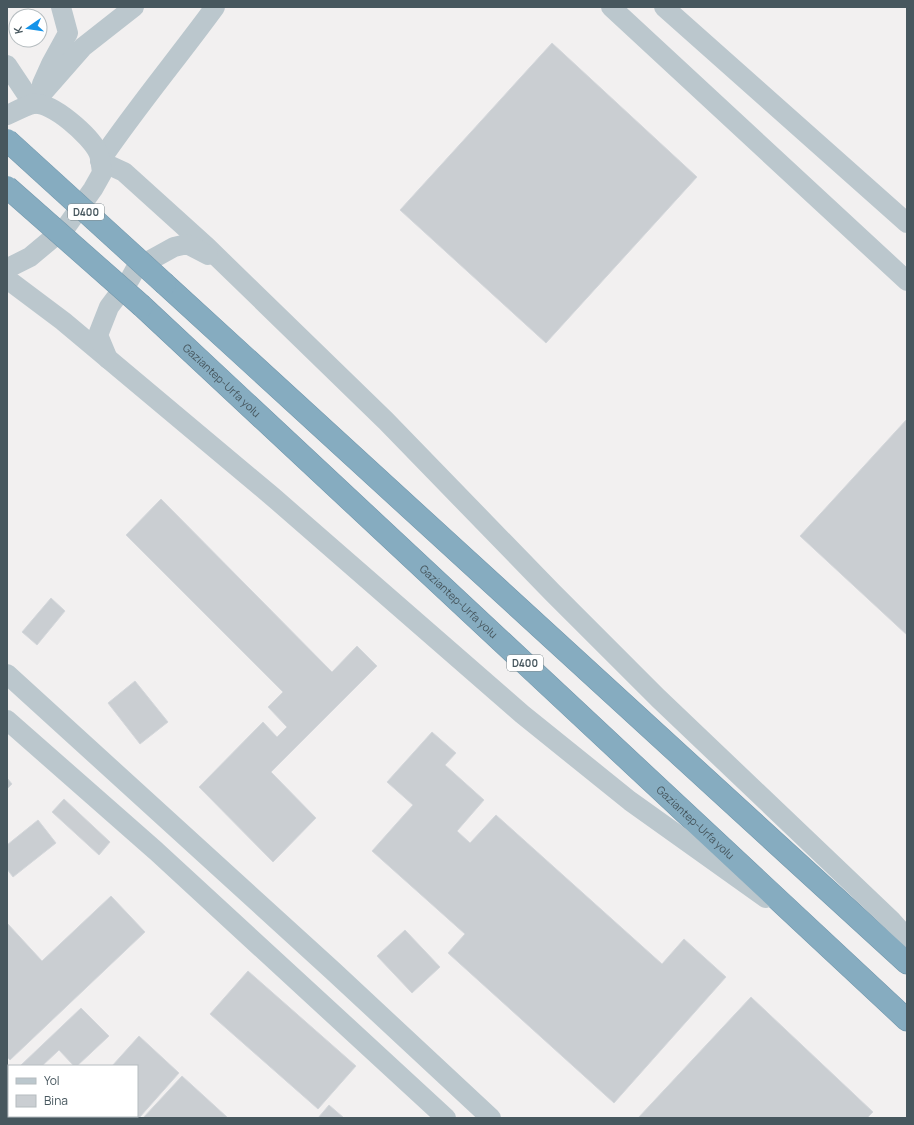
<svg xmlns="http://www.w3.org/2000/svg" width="914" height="1125" viewBox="0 0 914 1125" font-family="Manrope,sans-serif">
  <rect width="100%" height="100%" fill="#f2f0f0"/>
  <g fill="#caced2" stroke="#d4d7db">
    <path d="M552,43L697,177L546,343L400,210Z"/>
    <path d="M907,419V635L800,536Z"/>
    <path d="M161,499L332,672L357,646L377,666L271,772L316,818L273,862L199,787L263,722L277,737L287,727L268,707L283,692L126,535Z"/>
    <path d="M51,598L65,611L37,645L22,632Z"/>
    <path d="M135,681L168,722L140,744L108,703Z"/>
    <path d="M432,732L456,753L445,765L484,800L457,831L470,843L496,815L662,964L684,939L726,977L614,1103L448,953L465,934L372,851L413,805L387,782Z"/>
    <path d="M7,778L12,784L7,789Z"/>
    <path d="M64,799L110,842L99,855L52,812Z"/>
    <path d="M38,820L56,843L13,877L7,869V845Z"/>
    <path d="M111,896L145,932L10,1060L7,1057V923L42,961Z"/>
    <path d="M405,930L440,967L412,993L377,956Z"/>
    <path d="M248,971L356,1066L318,1109L210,1014Z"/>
    <path d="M751,997L873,1112L867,1118H638Z"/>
    <path d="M81,1008L109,1036L77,1066H74L59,1050L42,1066H20Z"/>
    <path d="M139,1036L179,1073L139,1118H96L93,1116H137V1066H112Z"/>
    <path d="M182,1076L228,1118H143Z"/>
    <path d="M329,1105L344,1118H318Z"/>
  </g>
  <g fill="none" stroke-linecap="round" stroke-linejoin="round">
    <defs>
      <g id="highway">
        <path d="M165,284L907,963"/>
        <path id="s1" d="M142,306L907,1020"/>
      </g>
    </defs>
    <use href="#highway" stroke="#7197ac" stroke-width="23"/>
    <g stroke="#bbc7cd" stroke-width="20">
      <path d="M215,7C177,59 136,108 100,161L124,172L207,247L386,421L552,592L658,698L892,921L907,938"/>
      <path d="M611,7L907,281"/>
      <path d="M664,7L907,223"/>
      <path d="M7,65L33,104"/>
      <path d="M42,84L51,64L68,33L61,7"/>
      <path d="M33,104L83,47L134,7"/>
      <path d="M7,115C14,112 25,106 33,104C52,101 90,136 98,152C101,158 101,167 102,173L93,189L66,227L30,257L12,266L7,267"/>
      <path d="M7,279L63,321L273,497L522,714L630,801L766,898"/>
      <path d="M108,359L98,335L109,307L130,279L136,268L174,247L187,244L208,255"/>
      <path d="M7,674L332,970L491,1118"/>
      <path d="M7,720L156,851L446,1118"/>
    </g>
    <use href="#highway" stroke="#86acc0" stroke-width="22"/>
    <defs>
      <g id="highway-bridge">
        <path d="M7,140L165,284"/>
        <path d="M7,187L142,306"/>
      </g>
    </defs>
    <use href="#highway-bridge" stroke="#7197ac" stroke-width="23" stroke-linecap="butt"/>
    <use href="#highway-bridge" stroke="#86acc0" stroke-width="22"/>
  </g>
  <g text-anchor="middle" stroke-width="3" stroke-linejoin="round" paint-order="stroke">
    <g fill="#fff" stroke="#7e898e" stroke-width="1">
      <rect x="68" y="204" width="36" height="16" rx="3"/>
      <rect x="507" y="655" width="36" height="16" rx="3"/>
    </g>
    <g font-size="10" font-weight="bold" fill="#47575e">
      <text x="86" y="216">D400</text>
      <text x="525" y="667">D400</text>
    </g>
    <g font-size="11" fill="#47575e" stroke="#fff">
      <text dy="4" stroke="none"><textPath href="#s1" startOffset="109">Gaziantep-Urfa yolu</textPath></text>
      <text dy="4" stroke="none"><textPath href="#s1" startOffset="433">Gaziantep-Urfa yolu</textPath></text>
      <text dy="4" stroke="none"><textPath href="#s1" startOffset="757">Gaziantep-Urfa yolu</textPath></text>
    </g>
  </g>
  <rect width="914" height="1125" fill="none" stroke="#47575e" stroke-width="16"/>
  <rect x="8" y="1065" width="130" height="52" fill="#ffffff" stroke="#b5bcbf"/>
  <rect x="16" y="1078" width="20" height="6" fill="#bbc7cd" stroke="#b5bcbf"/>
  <text x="44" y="1085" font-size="12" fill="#47575e">Yol</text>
  <rect x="16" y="1095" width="20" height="12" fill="#caced2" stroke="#b5bcbf"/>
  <text x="44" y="1105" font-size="12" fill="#47575e">Bina</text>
  <g transform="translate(28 28) rotate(257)"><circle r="19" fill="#ffffff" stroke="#b5bcbf"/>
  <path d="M0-3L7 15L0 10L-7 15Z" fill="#1393e9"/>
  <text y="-6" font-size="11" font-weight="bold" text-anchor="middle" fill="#47575e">K</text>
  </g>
</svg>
